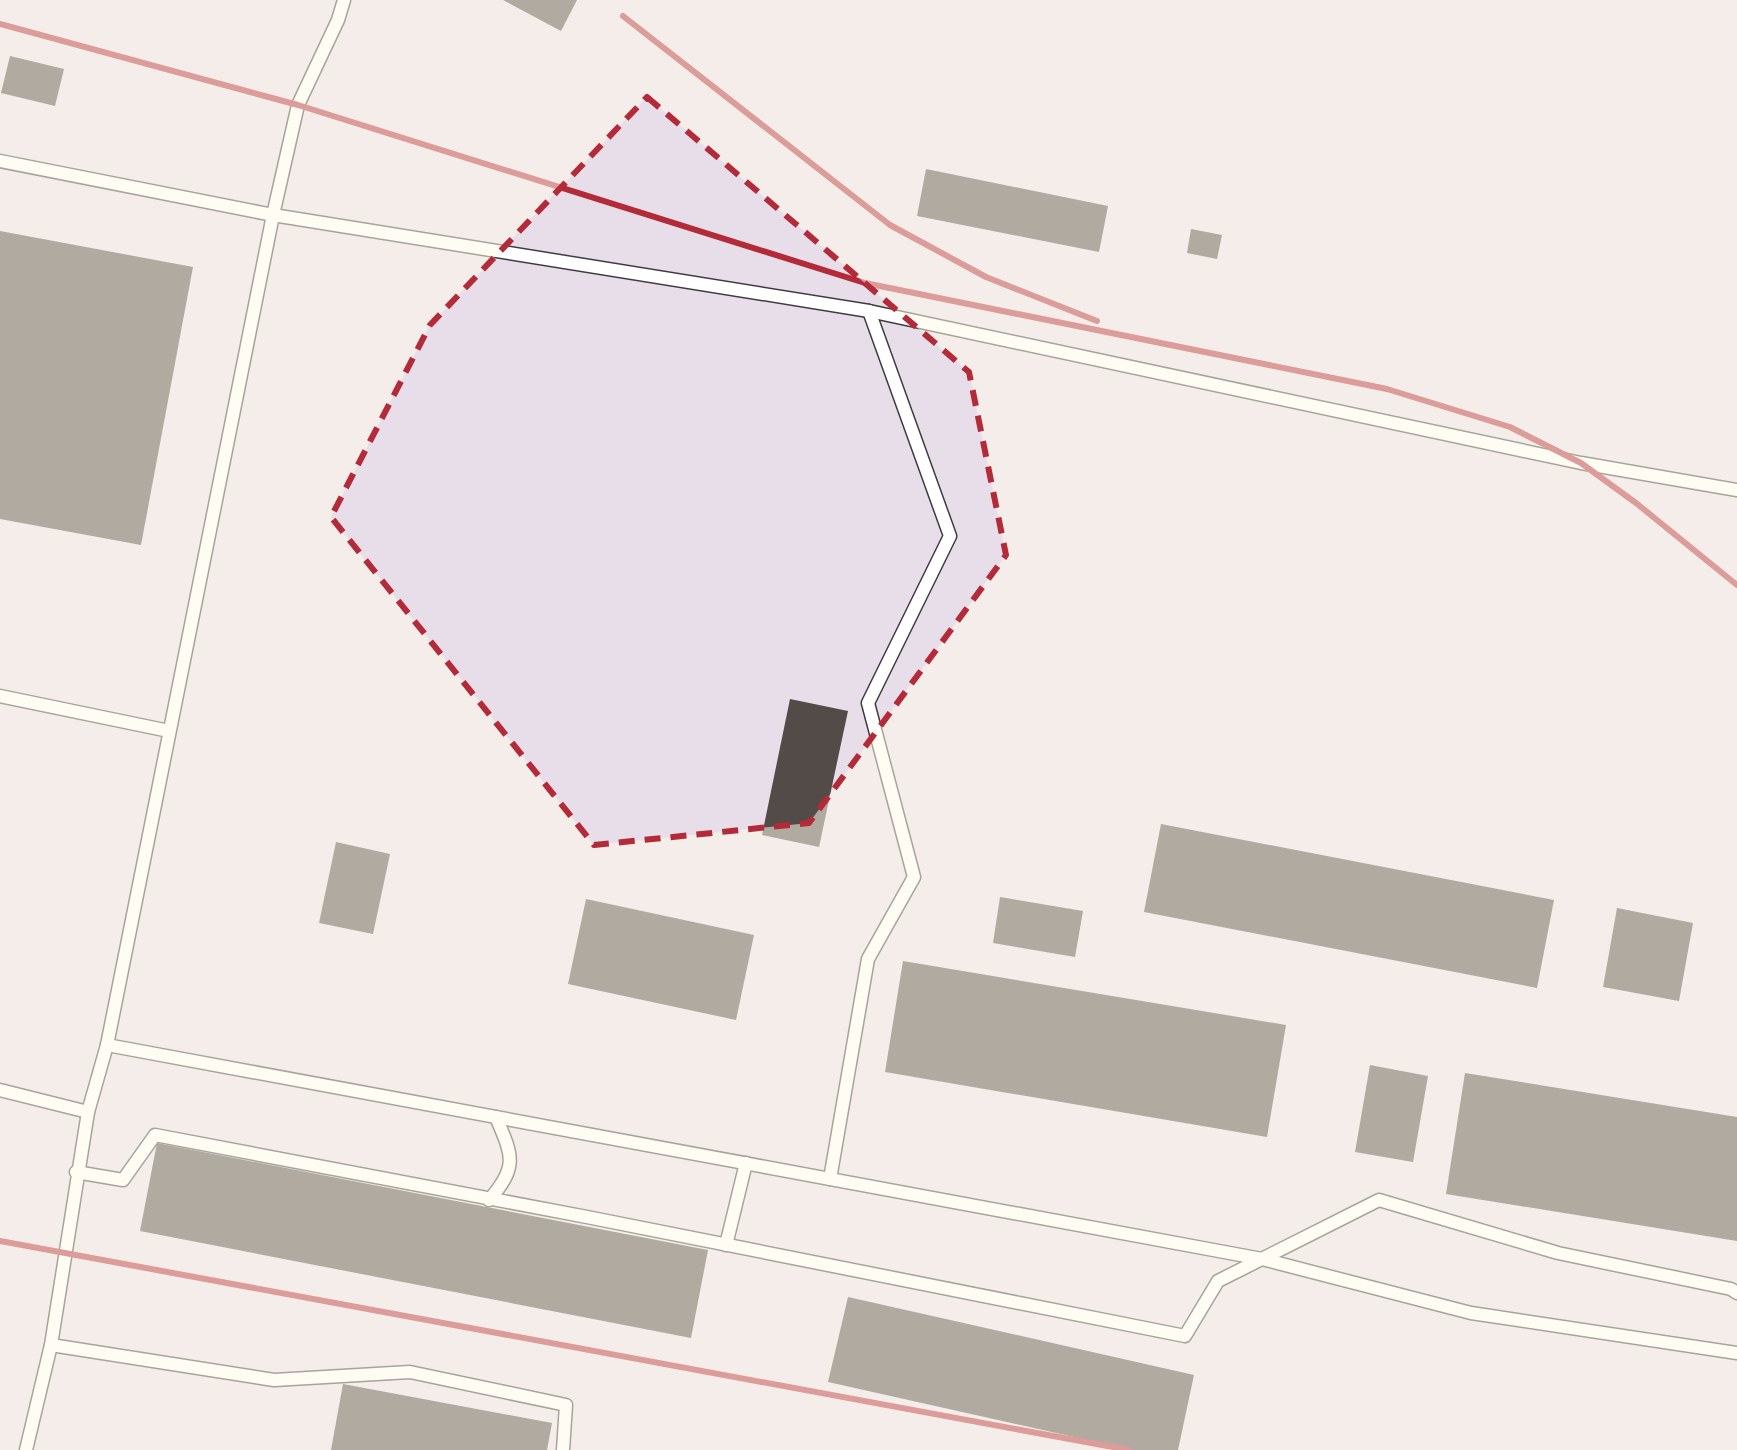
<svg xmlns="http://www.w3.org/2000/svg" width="1737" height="1450" viewBox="0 0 1737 1450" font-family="Lora,serif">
  <rect width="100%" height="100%" fill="#fef9e9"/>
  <rect fill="#e8dee9" x="0" y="0" width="1737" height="1450"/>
  <g fill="#524b47">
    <path d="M503,0H577L561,31Z"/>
    <path d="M10,56L64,69L55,106L1,93Z"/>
    <path d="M926,169L1108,206L1099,252L917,216Z"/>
    <path d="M1191,229L1222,235L1217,259L1187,253Z"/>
    <path d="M0,231L193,267L141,545L0,519Z"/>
    <path d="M790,699L848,711L819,847L762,835Z"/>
    <path d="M1161,824L1554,900L1537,988L1144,912Z"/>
    <path d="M336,842L390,854L373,934L319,923Z"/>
    <path d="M1000,897L1083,911L1075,957L993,943Z"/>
    <path d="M586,899L754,935L736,1020L568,984Z"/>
    <path d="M1617,908L1693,923L1679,1001L1603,987Z"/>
    <path d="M903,961L1286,1025L1267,1137L885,1072Z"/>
    <path d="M1370,1065L1428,1076L1413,1162L1355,1152Z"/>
    <path d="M1465,1073L1737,1117V1241L1446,1194Z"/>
    <path d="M157,1143L708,1250L691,1338L140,1231Z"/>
    <path d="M848,1297L1194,1375L1178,1450H1132L828,1382Z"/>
    <path d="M343,1384L552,1423L547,1450H331Z"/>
  </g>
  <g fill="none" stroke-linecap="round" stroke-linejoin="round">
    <defs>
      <g id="service">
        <path d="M0,161L273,215L869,311L1581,463L1737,490"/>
        <path d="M0,696L169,731"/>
        <path d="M107,1045L273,215L298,105L338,20L344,0"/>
        <path d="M0,1090L88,1112"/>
        <path d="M76,1172L123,1180L155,1135L587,1217L1185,1336L1218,1281L1379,1200L1558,1253L1731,1289L1737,1293"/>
        <path d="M830,1179L868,959L914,877L868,703L950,536L869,311"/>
        <path d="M489,1200C519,1166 512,1155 496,1117"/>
        <path d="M726,1245L746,1163"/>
        <path d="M51,1345L274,1380L410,1372L566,1405L563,1450"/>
        <path d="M26,1450L51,1345L88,1112L107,1045L1262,1259L1471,1313L1737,1353"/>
      </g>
    </defs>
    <use href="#service" stroke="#3d3d3d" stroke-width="15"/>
    <use href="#service" stroke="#fff" stroke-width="12"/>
    <g stroke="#b32a38" stroke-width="6">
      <path d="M623,16L890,225L986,277L1097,321"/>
      <path d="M0,24L298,105L865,283L1387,389L1510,427L1581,463L1636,503L1737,585"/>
      <path d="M0,1241L1129,1450"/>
    </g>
  </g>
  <path d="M0 0H1737V1450H0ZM647,97L969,372L1006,555L809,823L594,845L331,517L430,325Z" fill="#fef9e9" fill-opacity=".55" fill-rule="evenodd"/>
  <path fill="none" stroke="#b32a38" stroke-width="6" stroke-dasharray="16 10" stroke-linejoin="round" d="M647,97L969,372L1006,555L809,823L594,845L331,517L430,325Z"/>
</svg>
